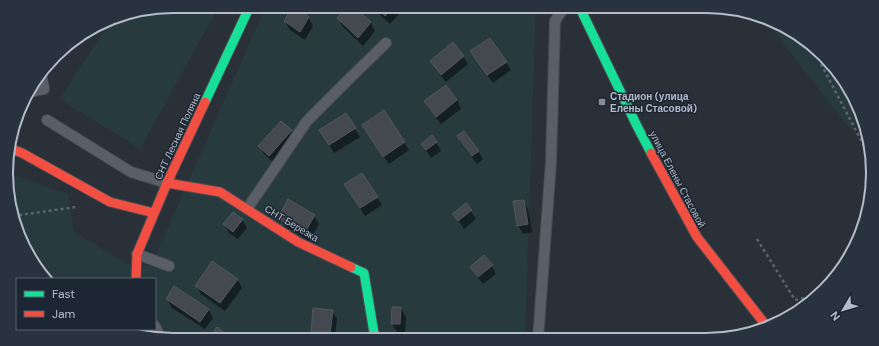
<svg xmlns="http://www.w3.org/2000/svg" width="879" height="346" viewBox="0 0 879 346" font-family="'DM Sans',sans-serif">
  <rect width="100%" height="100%" fill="#2a3038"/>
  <g fill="#273a3e">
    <path d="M173,6H219L140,149L60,99L111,20L119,15Z"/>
    <path d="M266,6H536L525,339L173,340L120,331L115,329H155V279H48L28,257L9,205L8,173L68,194L74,232L127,264L151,266Z"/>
    <path d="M763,17L816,47L856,99L861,120L850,129Z"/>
  </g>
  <g fill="#0007">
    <path d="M349,6H352L371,23L375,31L363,46L343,27L338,18Z"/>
    <path d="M377,6H395L399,14L390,24L381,16L376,8Z"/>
    <path d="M482,6H495L489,12Z"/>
    <path d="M308,17L313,26L305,40L290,30L285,21Z"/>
    <path d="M463,56L468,64L446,82L436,70L431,61Z"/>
    <path d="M477,60L506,62L511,70L493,83Z"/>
    <path d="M446,86L457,100L461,109L441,124L430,110L425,102Z"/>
    <path d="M281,122L291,131L296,139L274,163L264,154L259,146Z"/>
    <path d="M355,129L360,137L334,153L325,138Z"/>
    <path d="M368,134L404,142L409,150L389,164Z"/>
    <path d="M458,137L478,151L483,159L477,164L463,145Z"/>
    <path d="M436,142L441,151L431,158L422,144Z"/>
    <path d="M350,193L377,197L382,205L365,216Z"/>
    <path d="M523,201L528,209L532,232L523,234L518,225Z"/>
    <path d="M466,204L476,219L464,229L454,214Z"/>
    <path d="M314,216L319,224L309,241L284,226Z"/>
    <path d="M242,220L247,228L238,239L229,233L224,224Z"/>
    <path d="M492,266L496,274L483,284L476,275L471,267Z"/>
    <path d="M237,279L242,288L225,311L201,294L196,286Z"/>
    <path d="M167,299L208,309L213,318L205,329L172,308Z"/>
    <path d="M401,308L406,317L405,332H397L392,324Z"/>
    <path d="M332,311L337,319L334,340H316L312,332Z"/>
  </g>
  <g fill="#444950" stroke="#52575f">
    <path d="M293,6L309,17L300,32L284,21Z"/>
    <path d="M347,6H353L371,22L358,38L337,18Z"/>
    <path d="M376,6H394L385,16L375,7Z"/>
    <path d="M490,38L507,62L487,75L470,51Z"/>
    <path d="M453,42L464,56L441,75L430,61Z"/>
    <path d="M446,85L457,100L436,117L424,101Z"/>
    <path d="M384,110L405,142L383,157L362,125Z"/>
    <path d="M346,113L356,128L329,145L319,130Z"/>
    <path d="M281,121L292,130L269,156L258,146Z"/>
    <path d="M464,131L479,151L472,156L457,136Z"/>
    <path d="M432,135L437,142L426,150L421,144Z"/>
    <path d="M362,173L378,197L360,208L344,184Z"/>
    <path d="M288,199L315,215L304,234L278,218Z"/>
    <path d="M524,200L528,224L517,226L513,201Z"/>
    <path d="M466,203L472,210L458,221L452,214Z"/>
    <path d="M233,212L243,219L233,232L223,224Z"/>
    <path d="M484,255L493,265L478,277L470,267Z"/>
    <path d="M212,261L238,279L220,303L195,286Z"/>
    <path d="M174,286L209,309L200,322L166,299Z"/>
    <path d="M392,307H401L400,324H391Z"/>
    <path d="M313,308L333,310L330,334L311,333Z"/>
    <path d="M217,327L234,340H208Z"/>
    <path d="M467,333L471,339H457Z"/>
  </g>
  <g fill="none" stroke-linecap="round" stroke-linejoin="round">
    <defs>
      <g id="lane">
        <path d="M28,92L44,89L41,74"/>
        <path d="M47,120L131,172L167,183"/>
        <path d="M247,209L307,121L348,80L386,43"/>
        <path d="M137,254L169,266"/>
        <path d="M538,339L551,162L555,21L565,6"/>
      </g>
      <path id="street" d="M151,329L154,337"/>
      <g id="fast">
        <path d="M579,6L637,126L651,153"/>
        <path d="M205,102L250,6"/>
        <path d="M351,267L364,273L375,339"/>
      </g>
      <g id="jam">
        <path d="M8,148L22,153L110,202L154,213"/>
        <path d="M651,153L697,237L768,328"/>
        <path d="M167,183L220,192L298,242L351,267"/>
        <path d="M136,279L137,254L167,183L205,102"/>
      </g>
    </defs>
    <use href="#lane" stroke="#484c53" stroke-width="12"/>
    <use href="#street" stroke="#484c53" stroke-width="22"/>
    <use href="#fast" stroke="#484c53" stroke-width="11"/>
    <use href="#jam" stroke="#484c53" stroke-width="11"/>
    <g stroke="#5d636a" stroke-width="2.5" stroke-dasharray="3 3" stroke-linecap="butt">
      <path d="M821,64L873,163"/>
      <path d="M13,216L76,207"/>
      <path d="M757,239L795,300L819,295"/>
    </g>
    <use href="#lane" stroke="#5a5e66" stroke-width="10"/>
    <use href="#street" stroke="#5a5e66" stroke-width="20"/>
    <use href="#fast" stroke="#16e098" stroke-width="9"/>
    <use href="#jam" stroke="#f24e42" stroke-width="9"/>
  </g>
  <rect fill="#848b96" stroke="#1d2633" stroke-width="1.5" x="598" y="98" width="8" height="8" rx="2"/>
  <g text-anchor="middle" stroke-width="3" stroke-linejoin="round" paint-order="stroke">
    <g font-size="10" font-weight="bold" fill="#b4bcc9" stroke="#1d2633" text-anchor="start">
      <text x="610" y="100">Стадион (улица<tspan x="610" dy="12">Елены Стасовой)</tspan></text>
    </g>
    <g font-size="10" fill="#b4bcc9" stroke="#1d2633">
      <text transform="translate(177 136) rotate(-65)" y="4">СНТ Лесная Поляна</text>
      <text transform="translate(678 179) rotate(62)" y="4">улица Елены Стасовой</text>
      <text transform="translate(292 223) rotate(31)" y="4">СНТ Березка</text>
    </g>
  </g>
  <path d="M0 0H879V346H0ZM173 13H706A160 160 0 0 1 866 173V173A160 160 0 0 1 706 333H173A160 160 0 0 1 13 173V173A160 160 0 0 1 173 13Z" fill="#29323f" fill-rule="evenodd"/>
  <path fill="none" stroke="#b4bcc9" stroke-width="2" d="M173 13H706A160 160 0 0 1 866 173V173A160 160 0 0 1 706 333H173A160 160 0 0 1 13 173V173A160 160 0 0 1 173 13Z"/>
  <rect x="16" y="278" width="140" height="52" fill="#1d2633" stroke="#59626f"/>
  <rect x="24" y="291" width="20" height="6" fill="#16e098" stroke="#59626f"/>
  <text x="52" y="298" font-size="12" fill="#b4bcc9">Fast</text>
  <rect x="24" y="311" width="20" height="6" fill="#f24e42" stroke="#59626f"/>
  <text x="52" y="318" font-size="12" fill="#b4bcc9">Jam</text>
  <g transform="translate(843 310) rotate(232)" stroke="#1d2633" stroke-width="3" paint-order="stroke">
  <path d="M0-3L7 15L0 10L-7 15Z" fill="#b4bcc9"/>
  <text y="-6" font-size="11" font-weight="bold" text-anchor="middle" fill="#b4bcc9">N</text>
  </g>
</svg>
